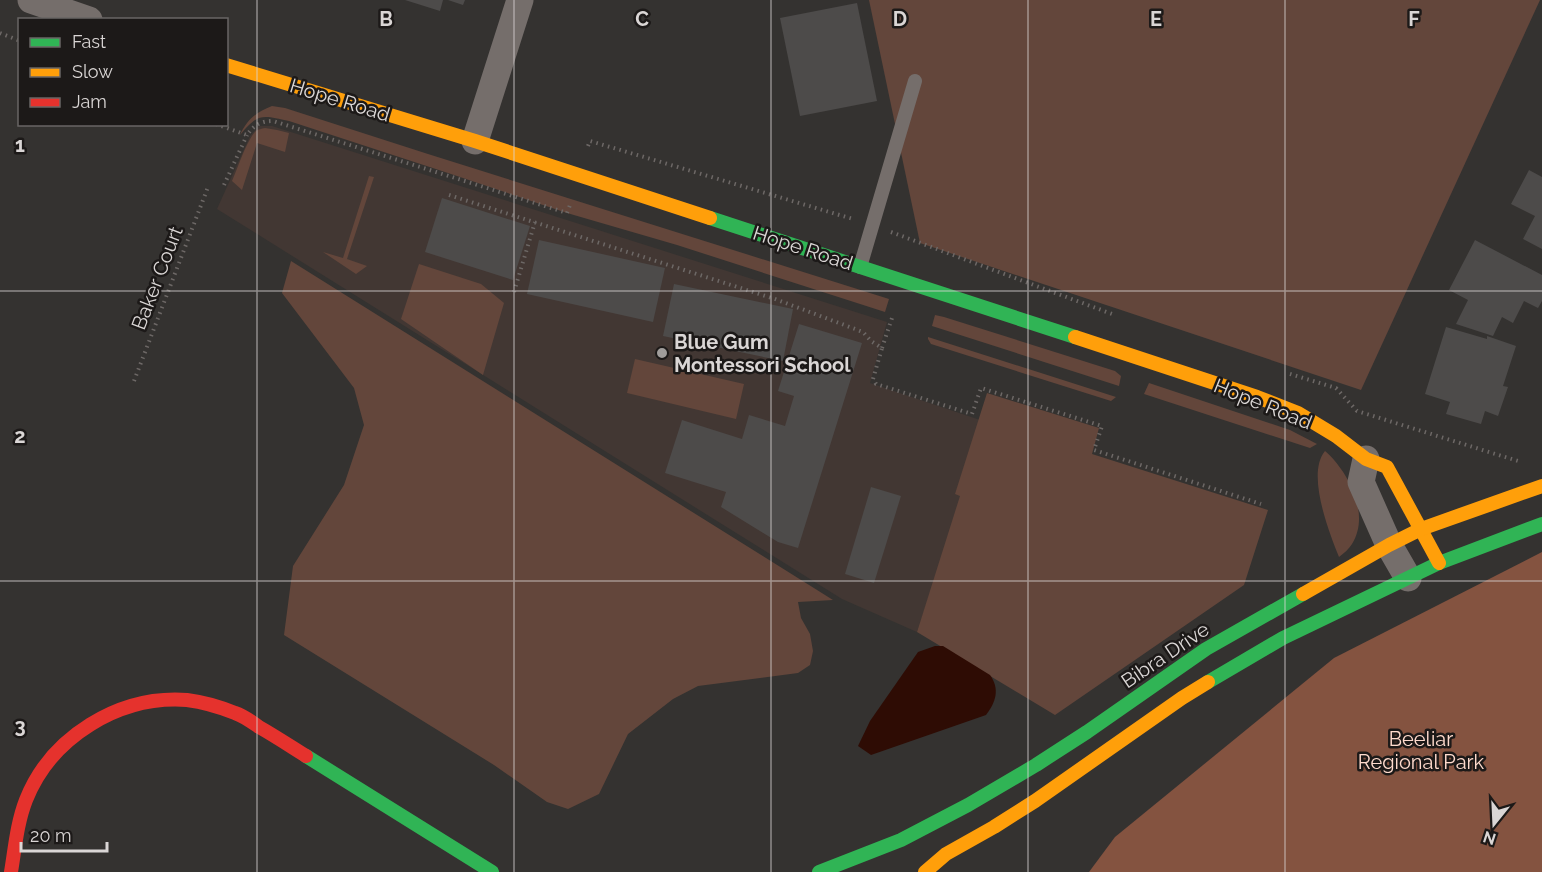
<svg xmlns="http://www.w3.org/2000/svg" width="1542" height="872" viewBox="0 0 1542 872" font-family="Raleway,sans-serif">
  <rect width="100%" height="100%" fill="#343230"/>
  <path fill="#423733" d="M259,126H272L887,322L870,383L986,422L964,492L917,632L842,599L217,209L250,136Z"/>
  <g fill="#63463b">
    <path d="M869,0H1540L1361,390L920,243Z"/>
    <path d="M272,106L285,108L428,154L889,299L885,312L677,245L567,213L451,174L289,121C262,115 258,113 240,135C247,120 256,112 272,106Z"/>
    <path d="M265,128L277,130L289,133L285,152L257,143L242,190L232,181C237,170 247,139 256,131C259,129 261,129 265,128Z"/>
    <path d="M369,176L374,177L347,259L367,266L356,274L323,252L343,258Z"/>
    <path d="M291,261L833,600L798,602L801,618L810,634L813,651L810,665L798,673L698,686L673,699L628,734L599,794L568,809L547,802L494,765L284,635L293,566L344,485L364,425L354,388L282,293Z"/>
    <path d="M419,264L481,284L504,303L483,375L401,319Z"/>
    <path d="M935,315L944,317L1115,371L1121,376L1119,386L932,326Z"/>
    <path d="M928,337L1116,397L1111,401L931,344L928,339Z"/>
    <path d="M635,359L744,384L736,419L627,393Z"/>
    <path d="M1149,383L1290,430L1317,444L1310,448L1144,394Z"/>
    <path d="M987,393L1099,428L1092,454L1268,510L1244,585L1055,715L917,632L960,496L955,494Z"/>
    <path d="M1325,451C1348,471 1371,514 1352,544C1349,549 1344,553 1339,557C1329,532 1306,474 1325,451Z"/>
  </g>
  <path fill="#845340" d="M1542,552V872H1089L1115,837L1334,658Z"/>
  <path fill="#2e0c04" d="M935,646H943L990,675C1000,689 996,702 986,715L871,755L858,746L870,721L918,652Z"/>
  <g fill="#4d4b4a">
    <path d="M405,0H443L440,11Z"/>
    <path d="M448,0H465L463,5Z"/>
    <path d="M857,3L877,101L800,116L780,18Z"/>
    <path d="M1529,170L1542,177V249L1523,239L1535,216L1511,204Z"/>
    <path d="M442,198L530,226L513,280L425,252Z"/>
    <path d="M539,240L665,268L653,322L527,294Z"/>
    <path d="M1475,240L1542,275V301L1538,308L1524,301L1513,323L1502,317L1493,336L1456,324L1468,300L1449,290Z"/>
    <path d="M674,284L793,309L783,361L663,336Z"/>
    <path d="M799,324L862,343L798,548L778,542L721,507L726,492L665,473L682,420L742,439L749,415L785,426L794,396L778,391Z"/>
    <path d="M1446,327L1487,339V336L1516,346L1503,386L1508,387L1498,416L1485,411L1481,424L1446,414L1450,402L1425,394Z"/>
    <path d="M871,487L901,496L874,583L845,574Z"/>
  </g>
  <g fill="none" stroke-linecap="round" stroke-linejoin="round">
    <g stroke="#6d6866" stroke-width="4" stroke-dasharray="1.5 4.5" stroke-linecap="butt">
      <path d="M0,33L20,41"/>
      <path d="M216,124L247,135C254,125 261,121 273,121L567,213L570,205"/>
      <path d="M588,146L590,141L853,219"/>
      <path d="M224,185L247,135"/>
      <path d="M449,195L775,299L863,332L871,341L882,348L873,379L876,384L972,414L981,388L1102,426L1094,450L1261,504"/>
      <path d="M891,232L1112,314"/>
      <path d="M514,292L535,222"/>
      <path d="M882,348L892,318"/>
      <path d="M1290,374L1336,388L1357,411L1518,461"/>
      <path d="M134,381L208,187"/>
    </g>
    <path stroke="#756e6b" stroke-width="14" d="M860,267L915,81"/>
    <g stroke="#756e6b" stroke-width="27">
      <path d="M31,0L89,20"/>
      <path d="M475,141L520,0"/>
      <path d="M1366,459L1361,482L1389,545L1408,578"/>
    </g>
    <g stroke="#30b455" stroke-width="14">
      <path d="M710,218L1075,337"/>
      <path d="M1208,682L1283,638L1439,563L1542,524"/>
      <path d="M306,756L492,872"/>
      <path d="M819,872L901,840L968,805L1036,765L1087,732L1206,649L1303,594"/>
    </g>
    <g stroke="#ff9f0a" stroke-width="14">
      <path d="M226,65L475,141L710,218"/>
      <path d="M1075,337L1257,397L1298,413L1336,436L1366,459L1387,467L1439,563"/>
      <path d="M1303,594L1389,545L1421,529L1542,486"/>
      <path d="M925,872L946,854L994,827L1035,801L1182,698L1208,682"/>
    </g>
    <path stroke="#e5322d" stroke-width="14" d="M11,872C15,848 17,823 26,800C51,737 119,695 187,700C203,702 220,707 235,713C244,716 252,722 259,727C275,736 290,746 306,756"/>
  </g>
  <path fill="none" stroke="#dad6d5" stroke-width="1.5" stroke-opacity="0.55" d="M257,0V872M514,0V872M771,0V872M1028,0V872M1285,0V872M0,291H1542M0,581H1542"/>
  <circle fill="#a09d9b" stroke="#1c1918" stroke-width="2" cx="662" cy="353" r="6"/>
  <g text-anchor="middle" stroke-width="5" stroke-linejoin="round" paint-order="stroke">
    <g font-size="20" fill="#dad6d5" stroke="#1c1918">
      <text transform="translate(340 100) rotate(17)" y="7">Hope Road</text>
      <text transform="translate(803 248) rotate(18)" y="7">Hope Road</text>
      <text transform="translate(157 278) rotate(-69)" y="7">Baker Court</text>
      <text transform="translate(1263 404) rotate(22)" y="7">Hope Road</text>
      <text transform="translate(1165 655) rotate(-34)" y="7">Bibra Drive</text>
    </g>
    <g font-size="20" font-weight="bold" fill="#dad6d5" stroke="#1c1918" text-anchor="start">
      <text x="674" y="349">Blue Gum<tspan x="674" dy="23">Montessori School</tspan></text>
    </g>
    <g font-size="20" fill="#ffdbcd" stroke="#1c1918">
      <text x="1421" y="746">Beeliar<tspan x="1421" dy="23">Regional Park</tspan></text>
    </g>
  </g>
  <g font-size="20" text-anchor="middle" font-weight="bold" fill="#dad6d5" stroke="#1c1918" stroke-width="5" stroke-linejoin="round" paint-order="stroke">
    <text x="386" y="26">B</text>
    <text x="642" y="26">C</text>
    <text x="900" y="26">D</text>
    <text x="1156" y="26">E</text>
    <text x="1414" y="26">F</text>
    <text x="20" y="152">1</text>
    <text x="20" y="443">2</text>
    <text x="20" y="733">3</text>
  </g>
  <rect x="18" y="18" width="210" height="108" fill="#1c1918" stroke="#686564" stroke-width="1.5"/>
  <rect x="30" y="38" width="30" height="9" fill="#30b455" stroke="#686564" stroke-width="1.5"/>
  <text x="72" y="48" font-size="18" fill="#dad6d5">Fast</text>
  <rect x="30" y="68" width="30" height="9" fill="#ff9f0a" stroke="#686564" stroke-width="1.5"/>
  <text x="72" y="78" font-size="18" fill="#dad6d5">Slow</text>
  <rect x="30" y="98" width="30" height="9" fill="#e5322d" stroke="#686564" stroke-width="1.5"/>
  <text x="72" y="108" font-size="18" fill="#dad6d5">Jam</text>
  <g transform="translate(1494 824) rotate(198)" stroke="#1c1918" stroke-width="4.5" paint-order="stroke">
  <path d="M0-4.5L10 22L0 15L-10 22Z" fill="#dad6d5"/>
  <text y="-9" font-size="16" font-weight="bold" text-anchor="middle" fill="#dad6d5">N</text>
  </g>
  <path d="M21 842v9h86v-9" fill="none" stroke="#dad6d5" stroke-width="3"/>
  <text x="30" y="842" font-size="18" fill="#dad6d5" stroke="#1c1918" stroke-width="4.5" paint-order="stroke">20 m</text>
</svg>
